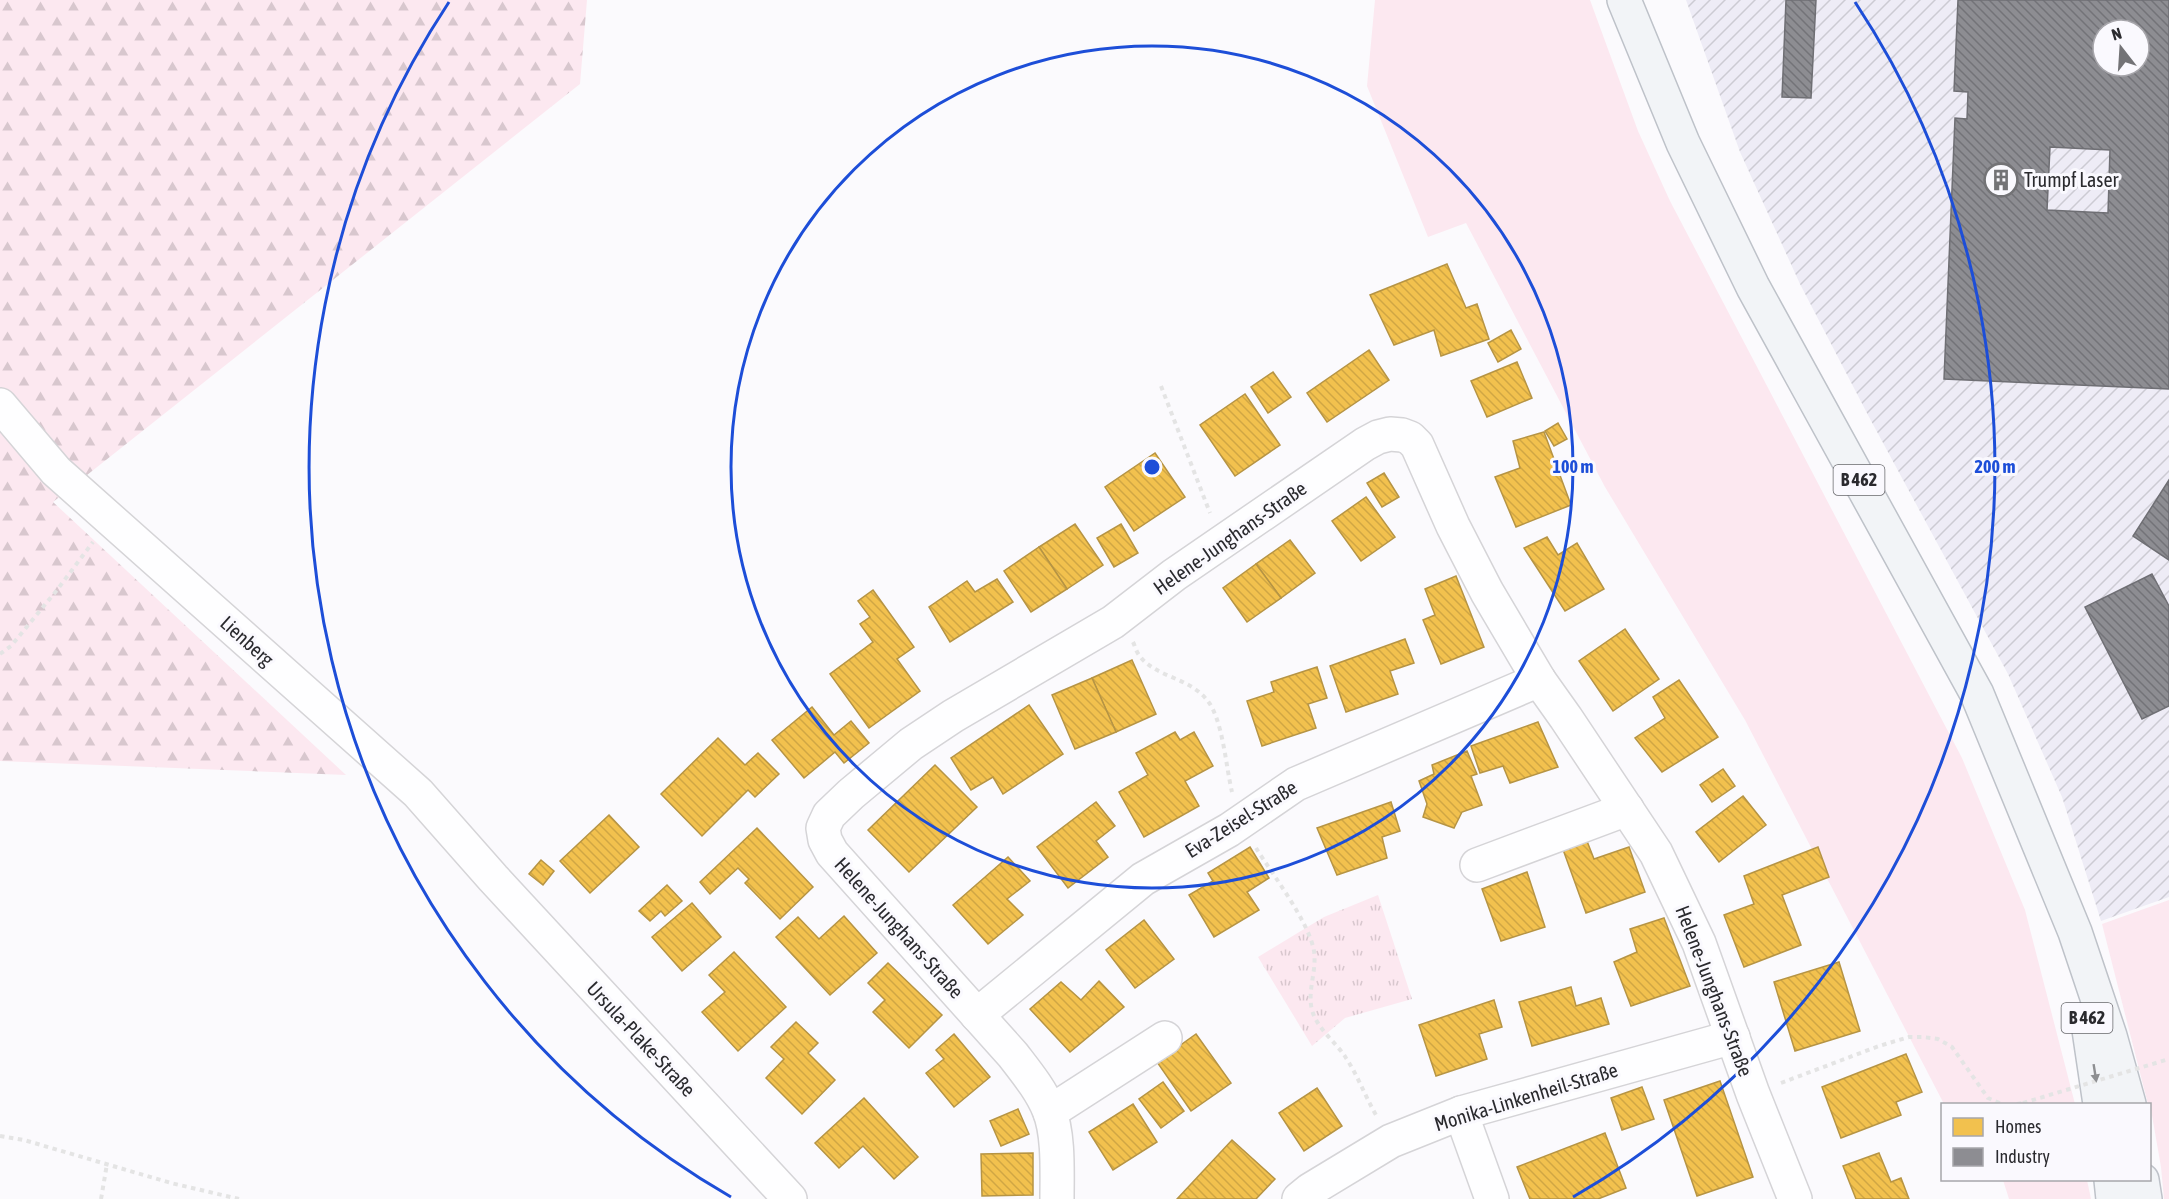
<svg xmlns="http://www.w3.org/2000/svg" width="2169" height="1199" viewBox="0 0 2169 1199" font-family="'Asap Condensed',sans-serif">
  <defs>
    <pattern id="industrial-furrows" width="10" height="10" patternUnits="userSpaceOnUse" patternTransform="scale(1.5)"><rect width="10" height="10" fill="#eeecf6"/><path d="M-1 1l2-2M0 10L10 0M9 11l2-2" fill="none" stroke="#cccbd3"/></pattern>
    <pattern id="forest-firs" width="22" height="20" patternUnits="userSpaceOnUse" patternTransform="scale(1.5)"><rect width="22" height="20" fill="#fce8f0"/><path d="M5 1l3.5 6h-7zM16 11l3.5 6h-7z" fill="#d8c7ce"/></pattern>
    <pattern id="park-tufts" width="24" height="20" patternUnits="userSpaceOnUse" patternTransform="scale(1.5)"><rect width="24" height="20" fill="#fce8f0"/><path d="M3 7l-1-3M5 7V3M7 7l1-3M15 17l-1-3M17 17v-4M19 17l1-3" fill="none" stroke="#d8c7ce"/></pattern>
    <pattern id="homes-back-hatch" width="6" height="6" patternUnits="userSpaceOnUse" patternTransform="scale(1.5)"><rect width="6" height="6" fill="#f2c14e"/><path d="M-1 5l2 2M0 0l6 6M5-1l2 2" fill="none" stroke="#d0a644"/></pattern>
    <pattern id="industry-back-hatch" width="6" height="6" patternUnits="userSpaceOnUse" patternTransform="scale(1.5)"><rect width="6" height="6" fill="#8d8d92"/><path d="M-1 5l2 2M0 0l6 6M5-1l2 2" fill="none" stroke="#737378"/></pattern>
  </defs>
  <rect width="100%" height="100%" fill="#fbfafd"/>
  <path fill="url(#industrial-furrows)" fill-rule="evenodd" d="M1686,0H2169V897L2101,921L2062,797L2008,674L1869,417L1800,284L1740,152ZM2103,30H2139V66H2103Z"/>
  <g fill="#fce8f0">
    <path d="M1375,0H1590L1638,131L1670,201L1962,758L2025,910L2075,1104H1944L1745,720L1605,487L1466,223L1428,237L1367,86Z"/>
    <path d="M2169,900V1199H2164L2161,1167L2150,1104H2148L2102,924Z"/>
    <path d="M2003,1180H2087L2091,1199H2009Z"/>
  </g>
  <path fill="url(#forest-firs)" d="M0,0H587L580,84L53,502L346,775L0,761Z"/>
  <path fill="url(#park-tufts)" d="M1378,895L1412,999L1345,1018L1312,1046L1258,957L1324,917Z"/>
  <g fill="url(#homes-back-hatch)" stroke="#b69444" stroke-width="1.5">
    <path d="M1447,264L1466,308L1477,304L1489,339L1441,356L1434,330L1394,345L1370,295Z"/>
    <path d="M1511,330L1521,349L1498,362L1488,343Z"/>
    <path d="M1369,350L1389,380L1327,422L1307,393Z"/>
    <path d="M1517,362L1532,398L1487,417L1471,381Z"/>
    <path d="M1273,372L1291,397L1268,413L1251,387Z"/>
    <path d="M1245,394L1280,445L1235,476L1200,425Z"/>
    <path d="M1558,423L1567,439L1554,446L1545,431Z"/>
    <path d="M1544,432L1571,505L1516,527L1495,477L1520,468L1513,441Z"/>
    <path d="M1155,453L1185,497L1134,531L1105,487Z"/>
    <path d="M1384,473L1399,497L1382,507L1367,483Z"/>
    <path d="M1366,497L1395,537L1361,561L1332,521Z"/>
    <path d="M1075,524L1103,565L1067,589L1039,547Z"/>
    <path d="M1121,524L1138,553L1114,567L1097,538Z"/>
    <path d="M1547,537L1558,555L1577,543L1604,589L1565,611L1524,548Z"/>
    <path d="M1290,540L1315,573L1281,598L1256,564Z"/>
    <path d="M1039,547L1067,589L1031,612L1004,571Z"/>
    <path d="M1256,564L1281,598L1247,622L1223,588Z"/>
    <path d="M1456,576L1484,647L1441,664L1423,620L1435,615L1425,589Z"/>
    <path d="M997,579L1013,602L950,642L929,607L967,581L975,592Z"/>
    <path d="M873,590L914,647L897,659L920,691L869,728L830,674L873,642L860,624L870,617L858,601Z"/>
    <path d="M1625,629L1659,679L1613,711L1579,661Z"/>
    <path d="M1405,639L1414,663L1390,671L1398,694L1346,712L1330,666Z"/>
    <path d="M1132,660L1156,714L1116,732L1092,678Z"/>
    <path d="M1317,667L1327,698L1308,704L1316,728L1262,746L1247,701L1274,692L1271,682Z"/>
    <path d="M1092,678L1116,732L1075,749L1052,695Z"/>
    <path d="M1679,680L1718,737L1662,772L1635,738L1665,718L1653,697Z"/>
    <path d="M1029,705L1063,754L1003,794L993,777L971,790L951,758Z"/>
    <path d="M812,707L834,735L851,721L869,743L844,763L835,752L804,778L772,740Z"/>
    <path d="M1538,722L1558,767L1510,783L1503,766L1480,773L1471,746Z"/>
    <path d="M1175,732L1180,740L1194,732L1213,766L1185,781L1199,806L1144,837L1119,792L1148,775L1136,753Z"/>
    <path d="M718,738L745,765L758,753L779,774L755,797L748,790L702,836L661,794Z"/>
    <path d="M1467,751L1477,774L1471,776L1482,805L1462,812L1454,828L1423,817L1427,804L1419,781L1434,774L1432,765Z"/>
    <path d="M935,765L977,807L909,872L868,830Z"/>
    <path d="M1723,769L1735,786L1712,802L1700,785Z"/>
    <path d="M1743,796L1766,825L1719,862L1696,832Z"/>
    <path d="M1096,802L1115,826L1096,841L1108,857L1068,888L1037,847Z"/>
    <path d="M1391,802L1400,831L1382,837L1387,858L1337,875L1317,828Z"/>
    <path d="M609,815L639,847L590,893L560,861Z"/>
    <path d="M757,828L813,887L780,919L745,883L749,879L738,868L710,894L700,882Z"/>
    <path d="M1585,836L1594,859L1629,847L1645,892L1586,913L1561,844Z"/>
    <path d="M1250,847L1269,878L1247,892L1259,910L1214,937L1189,895L1213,881L1208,873Z"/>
    <path d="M1818,847L1829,877L1782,895L1801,945L1744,967L1724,915L1754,904L1744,876Z"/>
    <path d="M1008,857L1030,881L1007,899L1023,915L988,944L953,905Z"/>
    <path d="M541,860L554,871L543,885L529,874Z"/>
    <path d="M1527,872L1545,927L1501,941L1482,889Z"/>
    <path d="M667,885L682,901L665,916L661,911L650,921L639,911Z"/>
    <path d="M692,903L721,937L682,971L652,937Z"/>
    <path d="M844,916L877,953L830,995L776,937L798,917L819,939Z"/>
    <path d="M1664,918L1690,986L1631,1006L1614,962L1637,952L1630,929Z"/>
    <path d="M1144,920L1174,959L1135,988L1106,950Z"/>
    <path d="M734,952L786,1007L738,1051L702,1012L725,992L709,975Z"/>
    <path d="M1839,962L1860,1031L1795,1051L1774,982Z"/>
    <path d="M888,963L942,1015L909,1048L873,1012L885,1000L868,983Z"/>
    <path d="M1099,981L1124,1007L1070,1052L1030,1009L1061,982L1081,1000Z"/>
    <path d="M1571,987L1576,1006L1601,998L1609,1024L1532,1046L1519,1002Z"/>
    <path d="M1494,1000L1502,1027L1479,1034L1487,1059L1436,1076L1419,1025Z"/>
    <path d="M796,1022L818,1043L808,1053L835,1080L802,1114L766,1078L784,1059L771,1047Z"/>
    <path d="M954,1034L990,1077L954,1107L926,1073L944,1059L936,1050Z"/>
    <path d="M1196,1034L1231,1083L1191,1111L1157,1062Z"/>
    <path d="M1906,1054L1922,1092L1896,1102L1901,1115L1841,1138L1822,1087Z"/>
    <path d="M1720,1081L1753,1177L1697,1196L1664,1100Z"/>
    <path d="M1163,1082L1184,1111L1161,1128L1139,1099Z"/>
    <path d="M1642,1087L1654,1119L1622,1130L1611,1098Z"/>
    <path d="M1317,1088L1342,1126L1304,1151L1279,1113Z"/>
    <path d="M864,1098L918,1157L894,1179L863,1146L839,1168L815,1143Z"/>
    <path d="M1133,1104L1157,1142L1113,1170L1089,1132Z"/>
    <path d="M1018,1109L1029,1134L1001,1146L990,1121Z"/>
    <path d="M1605,1133L1626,1188L1598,1199H1530L1517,1167Z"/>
    <path d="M1232,1140L1275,1179L1256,1199H1177Z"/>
    <path d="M1033,1153V1195L982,1196L981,1154Z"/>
    <path d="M1879,1153L1891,1182L1901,1178L1909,1199H1856L1843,1166Z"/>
  </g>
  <g fill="url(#industry-back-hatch)" stroke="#6f6f74" stroke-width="1.5" fill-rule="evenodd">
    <path d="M1786,0H1816L1811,98L1782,97Z"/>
    <path d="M1958,0H2169V389L1944,379L1955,118L1967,119L1968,92L1954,91ZM2103,30H2139V66H2103ZM2050,147L2110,150L2108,213L2047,210Z"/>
    <path d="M2169,480V560L2133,536Z"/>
    <path d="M2152,574L2169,606V706L2142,719L2085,607Z"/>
  </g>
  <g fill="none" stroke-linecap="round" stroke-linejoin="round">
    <defs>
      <g id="minor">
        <path d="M0,405L56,471L418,793L493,878L790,1199"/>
        <path d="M1477,865L1627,809"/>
        <path d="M977,1015L1143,879L1229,830L1296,784L1539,680"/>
        <path d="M1050,1112L1165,1038"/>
        <path d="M1461,1113L1492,1199"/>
        <path d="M1057,1199C1057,1173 1059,1134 1049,1110C1041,1090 1026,1072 1013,1055L832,853L825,840L823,828L829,815L851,794L911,744L953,716L1113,622L1174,575L1365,444L1378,437L1390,434L1402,435L1410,438L1417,445L1453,526L1487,592L1539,680L1566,718L1656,853L1699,943L1753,1094L1795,1199"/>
        <path d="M1299,1199L1310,1190L1391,1141L1461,1113L1733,1037"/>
      </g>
      <g id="major">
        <path d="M1624,0L1683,143L1753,287L1977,694L2075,932L2110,1036L2129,1104"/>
        <path d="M2088,1023L2100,1104"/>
        <path d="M2111,1180L2113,1199"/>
        <path d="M2142,1180L2145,1199"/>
      </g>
    </defs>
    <use href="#minor" stroke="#d5d4d7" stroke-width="36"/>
    <use href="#major" stroke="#bec2c9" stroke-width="36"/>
    <g stroke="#e4e4e4" stroke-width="4" stroke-dasharray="4.5 4.5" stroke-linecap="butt">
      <path d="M1161,386L1210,513"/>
      <path d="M1133,642C1135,646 1136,651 1139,655C1154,677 1189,677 1207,700C1223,719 1226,768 1232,792"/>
      <path d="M0,654L11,646L57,590L93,542"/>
      <path d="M1256,848C1273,875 1309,922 1314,951C1317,971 1307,991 1312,1010C1317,1029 1336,1042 1346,1058C1358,1076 1365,1096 1376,1115"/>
      <path d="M1781,1083L1879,1046L1909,1037H1923L1938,1039L1952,1047L1988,1098L2002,1104"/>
      <path d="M2017,1104L2023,1103"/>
      <path d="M0,1136L24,1140L171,1183L239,1199"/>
      <path d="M101,1199L107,1164"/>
    </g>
    <use href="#minor" stroke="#fefeff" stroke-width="33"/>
    <use href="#major" stroke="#f2f4f7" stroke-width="33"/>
    <path stroke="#e4e4e4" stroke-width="4" stroke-dasharray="4.5 4.5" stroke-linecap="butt" d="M2023,1103L2169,1059"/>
  </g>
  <defs><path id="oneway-solid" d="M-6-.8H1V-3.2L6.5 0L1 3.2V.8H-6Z" transform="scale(1.5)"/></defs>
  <use fill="#8e8f92" href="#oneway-solid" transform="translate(2095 1073) rotate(81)"/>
  <g fill="none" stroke="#1d4ed8" stroke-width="3">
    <circle cx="1152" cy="467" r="421"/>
    <path d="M731 1197A843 843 0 0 1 449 2M1855 2A843 843 0 0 1 1573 1197"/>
  </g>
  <defs>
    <symbol id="building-ring" viewBox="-11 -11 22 22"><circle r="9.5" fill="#faf9fe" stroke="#737376" stroke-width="1.5"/><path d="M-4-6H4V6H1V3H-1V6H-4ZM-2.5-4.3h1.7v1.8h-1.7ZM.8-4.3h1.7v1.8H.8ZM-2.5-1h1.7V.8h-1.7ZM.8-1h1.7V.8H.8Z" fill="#737376"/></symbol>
  </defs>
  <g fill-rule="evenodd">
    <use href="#building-ring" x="1982" y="161" width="38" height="38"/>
  </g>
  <g text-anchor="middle" stroke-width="6" stroke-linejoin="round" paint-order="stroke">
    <g fill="#faf9fe" stroke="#68686c" stroke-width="1.5">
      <rect x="1833.5" y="465" width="51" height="30" rx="4.5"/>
      <rect x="2061.5" y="1003" width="51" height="30" rx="4.5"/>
    </g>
    <g font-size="18" font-weight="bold" fill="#2a2a2e">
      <text x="1859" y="486">B 462</text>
      <text x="2087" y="1024">B 462</text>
    </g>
    <g font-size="20" fill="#2a2a2e" stroke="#faf9fe" text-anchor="start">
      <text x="2024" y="187">Trumpf Laser</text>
    </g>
    <g font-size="20" fill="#2a2a2e" stroke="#faf9fe">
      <text transform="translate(1230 538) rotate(-35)" y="7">Helene-Junghans-Straße</text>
      <text transform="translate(247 641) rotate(42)" y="7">Lienberg</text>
      <text transform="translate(1241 819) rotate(-32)" y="7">Eva-Zeisel-Straße</text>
      <text transform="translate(899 928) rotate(48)" y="7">Helene-Junghans-Straße</text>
      <text transform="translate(1714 991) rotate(69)" y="7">Helene-Junghans-Straße</text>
      <text transform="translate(641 1039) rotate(47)" y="7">Ursula-Plake-Straße</text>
      <text transform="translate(1526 1097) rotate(-17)" y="7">Monika-Linkenheil-Straße</text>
    </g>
  </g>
  <circle cx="1152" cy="467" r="9" fill="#1d4ed8" stroke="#faf9fe" stroke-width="3"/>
  <g font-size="18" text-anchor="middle" font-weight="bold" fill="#1d4ed8" stroke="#faf9fe" stroke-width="6" stroke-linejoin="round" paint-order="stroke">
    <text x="1573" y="473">100 m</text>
    <text x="1995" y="473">200 m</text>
  </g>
  <rect x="1941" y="1103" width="210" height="78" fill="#faf9fe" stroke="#a7a6ab" stroke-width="1.5"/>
  <rect x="1953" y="1118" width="30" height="18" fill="#f2c14e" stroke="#a7a6ab" stroke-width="1.5"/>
  <text x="1995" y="1133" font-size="18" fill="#2a2a2e">Homes</text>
  <rect x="1953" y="1148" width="30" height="18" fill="#8d8d92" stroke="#a7a6ab" stroke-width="1.5"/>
  <text x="1995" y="1163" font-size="18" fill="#2a2a2e">Industry</text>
  <g transform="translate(2121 48) rotate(343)"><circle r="28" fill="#faf9fe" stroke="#a7a6ab" stroke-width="1.5"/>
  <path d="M0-4.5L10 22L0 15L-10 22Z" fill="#737376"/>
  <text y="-9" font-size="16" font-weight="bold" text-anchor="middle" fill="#2a2a2e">N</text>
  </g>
</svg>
